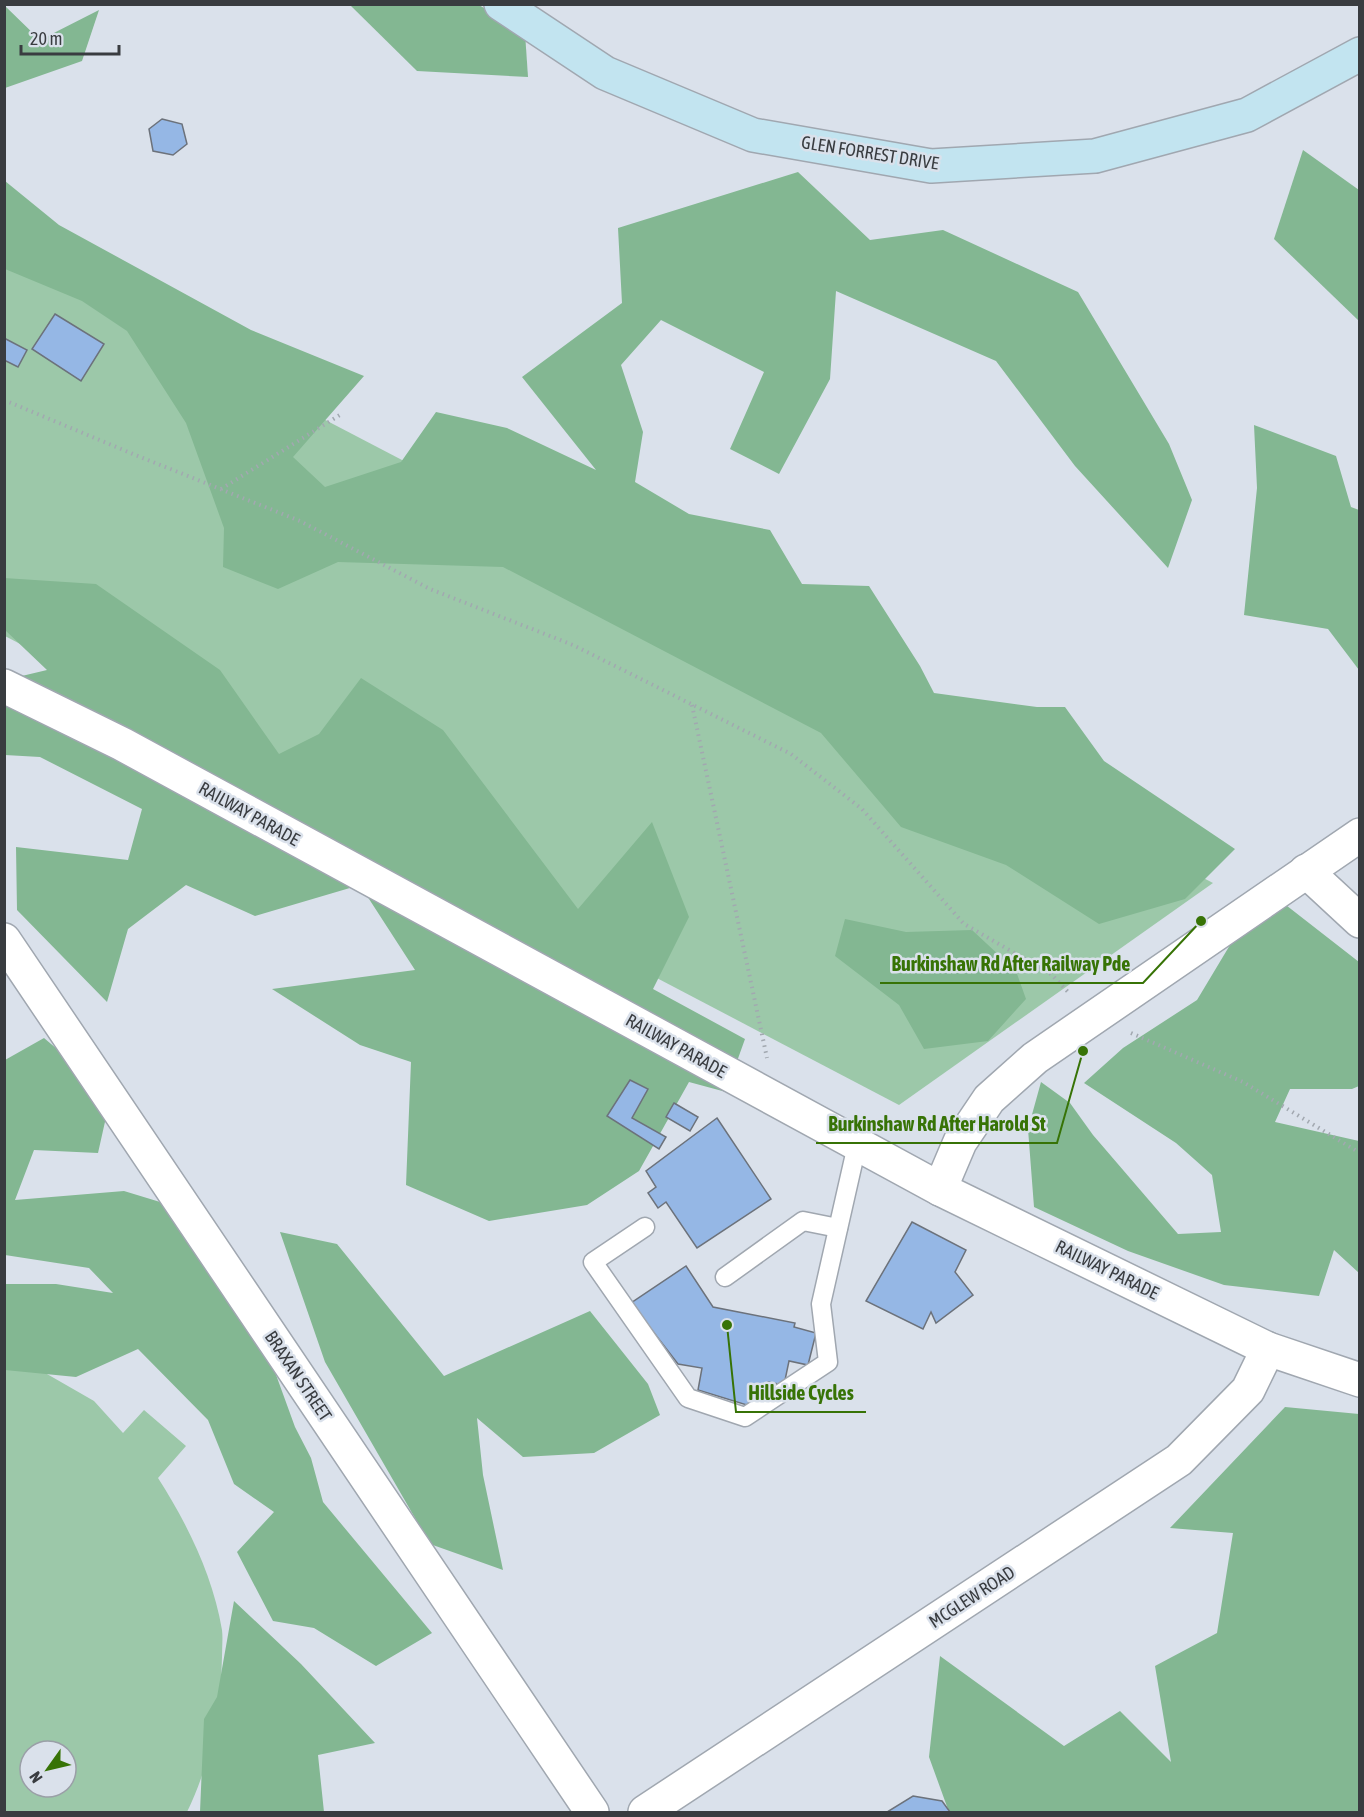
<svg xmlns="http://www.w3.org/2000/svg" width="1364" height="1817" viewBox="0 0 1364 1817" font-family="'Asap Condensed',sans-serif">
  <rect width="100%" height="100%" fill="#dae1eb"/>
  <g fill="#9cc8a9" fill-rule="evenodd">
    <path d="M5,253L1213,883L899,1105L5,636Z"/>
    <path d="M4,1361L40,1370L94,1401L123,1433L144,1410L186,1446L158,1478C187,1523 213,1576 222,1630C223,1638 222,1648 222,1657C221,1710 210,1765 187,1812H5ZM30,1751H66V1787H30Z"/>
  </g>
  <g fill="#83b792">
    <path d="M4,5L40,40L99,10L82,61L5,88Z"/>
    <path d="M350,5H479L525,33L528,77L417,71Z"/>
    <path d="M1303,150L1359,190V321L1274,239Z"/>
    <path d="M798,172L870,240L943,230L1078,292L1169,444L1192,500L1168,568L1075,466L996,361L836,291L830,379L779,474L730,449L764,372L661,320L621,365L643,432L635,482L689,514L770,530L802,584L869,586L920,666L934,693L1037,707H1065L1104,761L1235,849L1185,899L1099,924L1006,865L901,827L821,733L503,567L338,562L278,589L223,567L224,528L186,423L127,331L82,301L5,269V181L59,225L251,330L364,376L293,457L325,487L401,462L436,412L507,428L596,470L522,377L622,303L618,228Z"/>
    <path d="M1254,425L1336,456L1351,507L1359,510V670L1328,629L1244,615L1257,488Z"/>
    <path d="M4,578L96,584L220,670L279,754L319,734L361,678L443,730L578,909L652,822L689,917L653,989L745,1039L726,1092L689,1082L639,1171L587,1205L489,1221L406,1185L411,1062L360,1045L272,989L415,970L360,885L255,916L186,885L128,929L107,1002L17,910L16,847L128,860L142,809L40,757L5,755V680L47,670L5,630Z"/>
    <path d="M1273,895L1359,962V1086L1352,1089H1290L1275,1122L1359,1141V1273L1334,1250L1319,1296L1224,1285L1128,1251L1034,1207L1028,1129L1041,1082L1070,1103L1093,1135L1178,1234L1221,1232L1212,1175L1176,1143L1084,1083L1123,1048L1197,1000L1239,930Z"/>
    <path d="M845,919L906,932L972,930L1016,971L1026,999L988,1041L924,1049L899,1005L835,956Z"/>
    <path d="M44,1038L111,1095L98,1153L34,1150L15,1200L124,1191L183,1209L275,1372L295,1427L311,1458L323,1502L432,1633L376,1666L314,1628L273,1621L237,1552L274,1512L234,1484L208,1420L138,1349L76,1377L5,1370L4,1284H56L113,1293L89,1268L5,1255V1060Z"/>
    <path d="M280,1232L337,1244L444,1376L590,1311L648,1384L660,1415L594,1453L523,1457L477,1418L483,1475L503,1570L430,1544L325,1362Z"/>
    <path d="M1285,1407L1359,1414V1812H949L929,1757L940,1656L1064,1746L1120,1711L1171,1762L1155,1666L1217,1633L1233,1533L1170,1528Z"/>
    <path d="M234,1601L301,1664L375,1743L318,1755L324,1812H200L204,1719L217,1697Z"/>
  </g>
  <g fill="#95b7e5" stroke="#6c727b" stroke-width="1.5">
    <path d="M162,119L182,124L187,144L173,155L153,151L149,129Z"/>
    <path d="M55,314L104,344L81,381L32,349Z"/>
    <path d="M4,338L27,350L18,367L4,360Z"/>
    <path d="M630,1080L648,1089L632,1118L666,1137L659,1149L607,1116Z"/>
    <path d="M674,1103L698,1117L690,1131L666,1117Z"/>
    <path d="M717,1118L771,1199L697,1248L666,1202L658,1208L648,1193L656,1187L646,1171Z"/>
    <path d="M912,1222L966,1250L955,1272L973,1295L936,1323L931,1312L923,1329L866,1301Z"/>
    <path d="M686,1266L713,1307L795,1323L794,1327L816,1333L808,1365L789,1361L784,1385L768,1382L750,1406L698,1390L702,1368L678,1364L631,1303Z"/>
    <path d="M913,1796L942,1801L950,1812H887Z"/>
  </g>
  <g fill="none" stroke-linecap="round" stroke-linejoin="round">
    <defs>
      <g id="lane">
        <path d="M645,1227L593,1262L688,1398L745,1417L828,1362L821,1304L857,1145"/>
        <path d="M725,1277L803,1221L838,1228"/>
      </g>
      <g id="street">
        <path d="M4,686L122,744L940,1189L1268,1349L1360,1380"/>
        <path d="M1306,871L1360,921"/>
        <path d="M4,940L592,1812"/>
        <path d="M940,1189L960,1142L989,1099L1035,1058L1360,835"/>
        <path d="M645,1812L1179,1460L1248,1390L1268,1349"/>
      </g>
      <path id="secondary" d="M501,4L605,73L753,135L931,166L1095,156L1247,115L1360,54"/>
    </defs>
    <use href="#lane" stroke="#a0a7b0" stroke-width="21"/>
    <use href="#street" stroke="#a0a7b0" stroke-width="36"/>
    <use href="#secondary" stroke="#a0a7b0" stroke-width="36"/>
    <g stroke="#a2a8b0" stroke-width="4" stroke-dasharray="1.5 4.5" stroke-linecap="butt">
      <path d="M4,400L133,454L300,521L430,589L573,645L791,754L862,809L964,924L1051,974L1070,994"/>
      <path d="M221,489L343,413"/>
      <path d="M692,705L767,1058"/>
      <path d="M1131,1033L1243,1082L1360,1153"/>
    </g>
    <use href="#lane" stroke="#fff" stroke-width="18"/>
    <use href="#street" stroke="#fff" stroke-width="33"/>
    <use href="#secondary" stroke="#c2e4f0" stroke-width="33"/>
  </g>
  <g text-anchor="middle" stroke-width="5" stroke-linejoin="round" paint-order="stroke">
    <g font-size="18" fill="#393c40" stroke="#dae1eb">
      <text transform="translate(870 153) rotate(9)" y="6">GLEN FORREST DRIVE</text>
      <text transform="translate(249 814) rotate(29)" y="6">RAILWAY PARADE</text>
      <text transform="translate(676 1046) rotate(29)" y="6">RAILWAY PARADE</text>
      <text transform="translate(1107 1270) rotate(26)" y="6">RAILWAY PARADE</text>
      <text transform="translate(298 1376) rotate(56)" y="6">BRAXAN STREET</text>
      <text transform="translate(972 1597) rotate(-33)" y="6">MCGLEW ROAD</text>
    </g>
  </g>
  <path fill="none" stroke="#377306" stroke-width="2" d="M1201 921L1143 983H880M1083 1051L1057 1143H816M727 1325L736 1412H866"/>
  <g fill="#377306" stroke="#dae1eb" stroke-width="2">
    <circle cx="1201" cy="921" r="6"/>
    <circle cx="1083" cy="1051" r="6"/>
    <circle cx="727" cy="1325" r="6"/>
  </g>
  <g font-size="20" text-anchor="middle" font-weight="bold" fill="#377306" stroke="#dae1eb" stroke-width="5" stroke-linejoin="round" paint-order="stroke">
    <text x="1011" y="971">Burkinshaw Rd After Railway Pde</text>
    <text x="937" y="1131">Burkinshaw Rd After Harold St</text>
    <text x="801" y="1400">Hillside Cycles</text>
  </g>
  <rect width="1364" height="1817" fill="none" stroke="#393c40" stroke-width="12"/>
  <g transform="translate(48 1769) rotate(236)"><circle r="28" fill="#dae1eb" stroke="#9a9fa7" stroke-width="1.5"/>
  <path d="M0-4.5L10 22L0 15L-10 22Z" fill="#377306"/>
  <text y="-9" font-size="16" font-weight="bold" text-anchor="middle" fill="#393c40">N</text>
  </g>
  <path d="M21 45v9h98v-9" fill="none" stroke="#393c40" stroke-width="3"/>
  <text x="30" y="45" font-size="18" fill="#393c40" stroke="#dae1eb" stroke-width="4.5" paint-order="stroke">20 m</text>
</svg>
